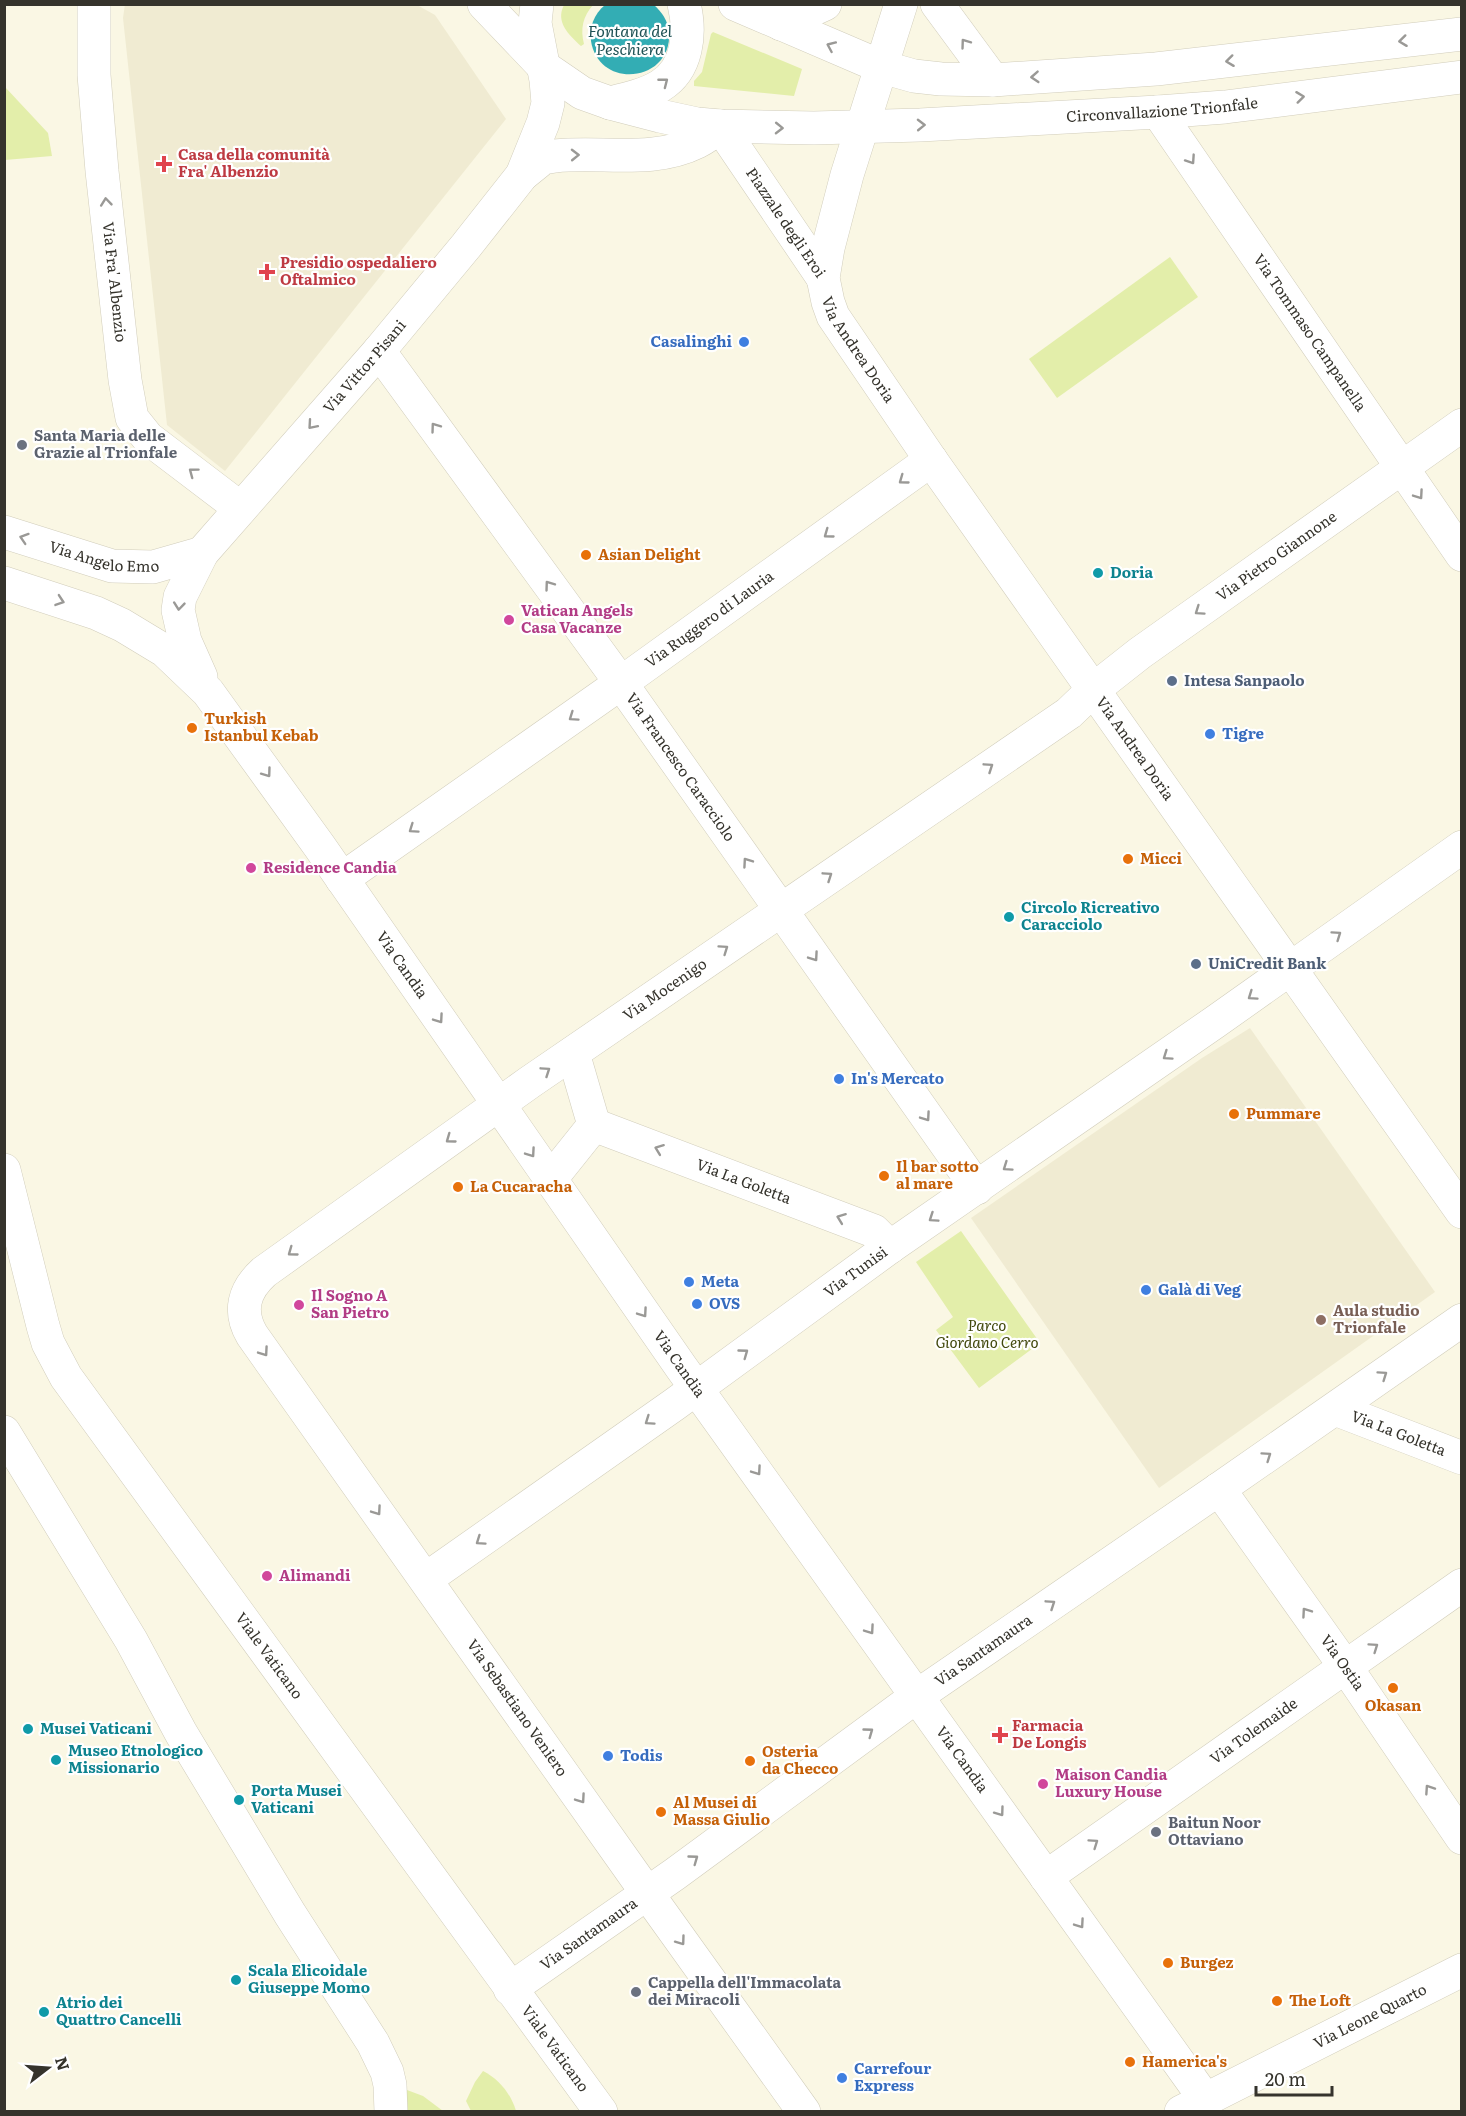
<svg xmlns="http://www.w3.org/2000/svg" width="1466" height="2116" viewBox="0 0 1466 2116" font-family="Literata,serif">
  <rect width="100%" height="100%" fill="#faf7e4"/>
  <g fill="#f0ebd2">
    <path d="M125,4L417,5L435,15L506,119L225,471L167,425L123,18Z"/>
    <path d="M1250,1028L1435,1292L1159,1488L971,1218L1202,1058Z"/>
  </g>
  <g fill="#e3eeaa">
    <path d="M564,5H593C583,16 580,29 584,44L581,46C569,35 555,22 564,5Z"/>
    <path d="M713,32L802,69L794,96L694,86V81L702,72L711,34Z"/>
    <path d="M5,87L48,133L52,156L5,160Z"/>
    <path d="M1170,257L1198,297L1057,398L1029,359Z"/>
    <path d="M961,1231L1040,1343L979,1388L936,1330L953,1317L916,1262Z"/>
    <path d="M483,2071C499,2079 511,2094 516,2111H471L466,2101L475,2082Z"/>
    <path d="M407,2090L423,2096L443,2111H402L401,2095Z"/>
  </g>
  <path fill="#33adb4" d="M605,5H654C662,12 668,21 669,32C673,82 599,91 591,41C589,27 594,14 605,5Z"/>
  <g fill="none" stroke-linecap="round" stroke-linejoin="round">
    <defs>
      <g id="minor">
        <path id="s1" d="M94,4V75L102,171L125,380L132,418L148,438L240,508"/>
        <path d="M937,4L993,80"/>
        <path d="M781,24L825,4"/>
        <path d="M610,103C627,99 645,95 660,86C688,69 691,33 684,4"/>
        <path id="s2" d="M1158,112L1462,555"/>
        <path id="s3" d="M522,175L543,158L555,156C602,151 653,164 697,142C705,138 713,132 720,126L823,278"/>
        <path id="s4" d="M342,879L621,683L977,1188"/>
        <path d="M573,1053L594,1125"/>
        <path id="s5" d="M594,1125L874,1231L890,1247"/>
        <path id="s6" d="M4,1170L43,1326L48,1343L66,1377L601,2112"/>
        <path d="M550,1180L594,1125"/>
        <path id="s7" d="M1335,1409L1462,1458"/>
        <path d="M4,1432L131,1640L181,1733L290,1914L373,2043L387,2072L390,2085L391,2112"/>
        <path id="s8" d="M1219,1489L1356,1682L1462,1838"/>
        <path id="s9" d="M426,1579L675,1404L890,1247L1215,1022L1462,847"/>
        <path id="s10" d="M1046,1877L1462,1585"/>
        <path id="s11" d="M510,1989L675,1874L917,1696L1219,1489L1462,1320"/>
        <path id="s12" d="M804,2112L647,1893L252,1335C238,1311 244,1290 264,1272L530,1082L1069,713L1093,690L1140,653L1462,425"/>
      </g>
      <g id="major">
        <path id="s13" d="M484,4L544,67L582,93L610,103L660,116L697,124L720,126L814,128L920,125L1158,112L1225,107L1462,77"/>
        <path d="M735,4L882,67L914,76L941,79L993,80L1156,69L1462,34"/>
        <path id="s14" d="M901,4L847,175L828,248L823,278L828,302L833,316L931,460L1462,1212"/>
        <path id="s15" d="M379,351L621,683L931,460"/>
        <path id="s16" d="M4,532L112,566L153,567L202,553"/>
        <path id="s17" d="M4,583L96,613L122,625L165,651L208,692L320,847L681,1367L1205,2099"/>
        <path id="s18" d="M201,677L185,641L178,610L180,597L202,553L379,351L466,246L522,175L543,123L548,103L546,80L535,23L537,4"/>
        <path id="s19" d="M1181,2112L1462,1970"/>
      </g>
    </defs>
    <use href="#minor" stroke="#d1cdbb" stroke-width="34"/>
    <use href="#major" stroke="#d1cdbb" stroke-width="34"/>
    <use href="#minor" stroke="#fff" stroke-width="33"/>
    <use href="#major" stroke="#fff" stroke-width="33"/>
  </g>
  <defs><path id="oneway-chevron" d="M-2-3.5L2.5 0L-2 3.5" fill="none" stroke-width="1.6" stroke-linecap="round" stroke-linejoin="round" transform="scale(1.5)"/></defs>
  <g stroke="#9a9996">
    <use href="#oneway-chevron" transform="translate(1403 41) rotate(173)"/>
    <use href="#oneway-chevron" transform="translate(965 43) rotate(-126)"/>
    <use href="#oneway-chevron" transform="translate(831 46) rotate(-156)"/>
    <use href="#oneway-chevron" transform="translate(1230 61) rotate(173)"/>
    <use href="#oneway-chevron" transform="translate(1035 77) rotate(176)"/>
    <use href="#oneway-chevron" transform="translate(664 82) rotate(-38)"/>
    <use href="#oneway-chevron" transform="translate(1300 97) rotate(-7)"/>
    <use href="#oneway-chevron" transform="translate(921 125) rotate(-1)"/>
    <use href="#oneway-chevron" transform="translate(779 128) rotate(1)"/>
    <use href="#oneway-chevron" transform="translate(575 155) rotate(-1)"/>
    <use href="#oneway-chevron" transform="translate(1191 160) rotate(56)"/>
    <use href="#oneway-chevron" transform="translate(106 202) rotate(-96)"/>
    <use href="#oneway-chevron" transform="translate(312 425) rotate(131)"/>
    <use href="#oneway-chevron" transform="translate(435 427) rotate(-126)"/>
    <use href="#oneway-chevron" transform="translate(193 472) rotate(-143)"/>
    <use href="#oneway-chevron" transform="translate(903 480) rotate(144)"/>
    <use href="#oneway-chevron" transform="translate(1419 495) rotate(55)"/>
    <use href="#oneway-chevron" transform="translate(828 534) rotate(144)"/>
    <use href="#oneway-chevron" transform="translate(24 538) rotate(-162)"/>
    <use href="#oneway-chevron" transform="translate(549 585) rotate(-126)"/>
    <use href="#oneway-chevron" transform="translate(60 601) rotate(19)"/>
    <use href="#oneway-chevron" transform="translate(179 606) rotate(96)"/>
    <use href="#oneway-chevron" transform="translate(1199 611) rotate(145)"/>
    <use href="#oneway-chevron" transform="translate(573 717) rotate(145)"/>
    <use href="#oneway-chevron" transform="translate(989 767) rotate(-34)"/>
    <use href="#oneway-chevron" transform="translate(267 773) rotate(54)"/>
    <use href="#oneway-chevron" transform="translate(413 829) rotate(145)"/>
    <use href="#oneway-chevron" transform="translate(747 862) rotate(-125)"/>
    <use href="#oneway-chevron" transform="translate(828 876) rotate(-34)"/>
    <use href="#oneway-chevron" transform="translate(1337 935) rotate(-35)"/>
    <use href="#oneway-chevron" transform="translate(724 949) rotate(-35)"/>
    <use href="#oneway-chevron" transform="translate(814 957) rotate(55)"/>
    <use href="#oneway-chevron" transform="translate(1252 996) rotate(145)"/>
    <use href="#oneway-chevron" transform="translate(439 1019) rotate(55)"/>
    <use href="#oneway-chevron" transform="translate(1167 1056) rotate(145)"/>
    <use href="#oneway-chevron" transform="translate(546 1071) rotate(-34)"/>
    <use href="#oneway-chevron" transform="translate(926 1117) rotate(55)"/>
    <use href="#oneway-chevron" transform="translate(450 1139) rotate(144)"/>
    <use href="#oneway-chevron" transform="translate(659 1149) rotate(-159)"/>
    <use href="#oneway-chevron" transform="translate(531 1153) rotate(55)"/>
    <use href="#oneway-chevron" transform="translate(1007 1167) rotate(145)"/>
    <use href="#oneway-chevron" transform="translate(841 1218) rotate(-159)"/>
    <use href="#oneway-chevron" transform="translate(933 1218) rotate(146)"/>
    <use href="#oneway-chevron" transform="translate(292 1252) rotate(144)"/>
    <use href="#oneway-chevron" transform="translate(643 1313) rotate(55)"/>
    <use href="#oneway-chevron" transform="translate(264 1352) rotate(55)"/>
    <use href="#oneway-chevron" transform="translate(744 1353) rotate(-36)"/>
    <use href="#oneway-chevron" transform="translate(1383 1375) rotate(-35)"/>
    <use href="#oneway-chevron" transform="translate(649 1421) rotate(145)"/>
    <use href="#oneway-chevron" transform="translate(1267 1456) rotate(-35)"/>
    <use href="#oneway-chevron" transform="translate(757 1471) rotate(55)"/>
    <use href="#oneway-chevron" transform="translate(377 1511) rotate(55)"/>
    <use href="#oneway-chevron" transform="translate(480 1541) rotate(145)"/>
    <use href="#oneway-chevron" transform="translate(1051 1604) rotate(-34)"/>
    <use href="#oneway-chevron" transform="translate(1306 1612) rotate(-125)"/>
    <use href="#oneway-chevron" transform="translate(870 1630) rotate(55)"/>
    <use href="#oneway-chevron" transform="translate(1374 1647) rotate(-35)"/>
    <use href="#oneway-chevron" transform="translate(869 1732) rotate(-36)"/>
    <use href="#oneway-chevron" transform="translate(1429 1789) rotate(-124)"/>
    <use href="#oneway-chevron" transform="translate(581 1799) rotate(55)"/>
    <use href="#oneway-chevron" transform="translate(1000 1812) rotate(54)"/>
    <use href="#oneway-chevron" transform="translate(1094 1843) rotate(-35)"/>
    <use href="#oneway-chevron" transform="translate(694 1859) rotate(-36)"/>
    <use href="#oneway-chevron" transform="translate(1080 1924) rotate(55)"/>
    <use href="#oneway-chevron" transform="translate(681 1941) rotate(54)"/>
  </g>
  <g fill="#e0444e" stroke="#fff" stroke-width="2">
    <path d="M161 155h6v6h6v6h-6v6h-6v-6h-6v-6h6z"/>
    <path d="M264 263h6v6h6v6h-6v6h-6v-6h-6v-6h6z"/>
    <path d="M997 1726h6v6h6v6h-6v6h-6v-6h-6v-6h6z"/>
  </g>
  <g fill="#3f7fe0" stroke="#fff" stroke-width="2">
    <circle cx="744" cy="342" r="6"/>
    <circle cx="1210" cy="734" r="6"/>
    <circle cx="839" cy="1079" r="6"/>
    <circle cx="689" cy="1282" r="6"/>
    <circle cx="1146" cy="1290" r="6"/>
    <circle cx="697" cy="1304" r="6"/>
    <circle cx="608" cy="1756" r="6"/>
    <circle cx="842" cy="2078" r="6"/>
  </g>
  <g fill="#6b7280" stroke="#fff" stroke-width="2">
    <circle cx="22" cy="445" r="6"/>
    <circle cx="1156" cy="1832" r="6"/>
    <circle cx="636" cy="1992" r="6"/>
  </g>
  <g fill="#e8710a" stroke="#fff" stroke-width="2">
    <circle cx="586" cy="555" r="6"/>
    <circle cx="192" cy="728" r="6"/>
    <circle cx="1128" cy="859" r="6"/>
    <circle cx="1234" cy="1114" r="6"/>
    <circle cx="884" cy="1176" r="6"/>
    <circle cx="458" cy="1187" r="6"/>
    <circle cx="1393" cy="1688" r="6"/>
    <circle cx="750" cy="1761" r="6"/>
    <circle cx="661" cy="1812" r="6"/>
    <circle cx="1168" cy="1963" r="6"/>
    <circle cx="1277" cy="2001" r="6"/>
    <circle cx="1130" cy="2062" r="6"/>
  </g>
  <g fill="#0f9aa8" stroke="#fff" stroke-width="2">
    <circle cx="1098" cy="573" r="6"/>
    <circle cx="1009" cy="917" r="6"/>
    <circle cx="28" cy="1729" r="6"/>
    <circle cx="56" cy="1760" r="6"/>
    <circle cx="239" cy="1800" r="6"/>
    <circle cx="236" cy="1980" r="6"/>
    <circle cx="44" cy="2012" r="6"/>
  </g>
  <g fill="#d1479c" stroke="#fff" stroke-width="2">
    <circle cx="509" cy="620" r="6"/>
    <circle cx="251" cy="868" r="6"/>
    <circle cx="299" cy="1305" r="6"/>
    <circle cx="267" cy="1576" r="6"/>
    <circle cx="1043" cy="1784" r="6"/>
  </g>
  <g fill="#5c6f8a" stroke="#fff" stroke-width="2">
    <circle cx="1172" cy="681" r="6"/>
    <circle cx="1196" cy="964" r="6"/>
  </g>
  <circle fill="#8d6e63" stroke="#fff" stroke-width="2" cx="1321" cy="1320" r="6"/>
  <g text-anchor="middle" stroke-width="4.5" stroke-linejoin="round" paint-order="stroke">
    <g font-size="15" fill="#35332c" stroke="#fff">
      <text dy="5" stroke="none"><textPath href="#s13" startOffset="718">Circonvallazione Trionfale</textPath></text>
      <text dy="5" stroke="none"><textPath href="#s3" startOffset="328">Piazzale degli Eroi</textPath></text>
      <text dy="5" stroke="none"><textPath href="#s1" startOffset="279">Via Fra' Albenzio</textPath></text>
      <text dy="5" stroke="none"><textPath href="#s2" startOffset="268">Via Tommaso Campanella</textPath></text>
      <text dy="5" stroke="none"><textPath href="#s14" startOffset="366">Via Andrea Doria</textPath></text>
      <text dy="5" stroke="none"><textPath href="#s18" startOffset="381">Via Vittor Pisani</textPath></text>
      <text dy="5" stroke="none"><textPath href="#s16" startOffset="104">Via Angelo Emo</textPath></text>
      <text dy="5" stroke="none"><textPath href="#s12" startOffset="2264">Via Pietro Giannone</textPath></text>
      <text dy="5" stroke="none"><textPath href="#s15" startOffset="520">Via Ruggero di Lauria</textPath></text>
      <text dy="5" stroke="none"><textPath href="#s14" startOffset="852">Via Andrea Doria</textPath></text>
      <text dy="5" stroke="none"><textPath href="#s4" startOffset="444">Via Francesco Caracciolo</textPath></text>
      <text dy="5" stroke="none"><textPath href="#s17" startOffset="570">Via Candia</textPath></text>
      <text dy="5" stroke="none"><textPath href="#s12" startOffset="1514">Via Mocenigo</textPath></text>
      <text dy="5" stroke="none"><textPath href="#s5" startOffset="160">Via La Goletta</textPath></text>
      <text dy="5" stroke="none"><textPath href="#s9" startOffset="528">Via Tunisi</textPath></text>
      <text dy="5" stroke="none"><textPath href="#s17" startOffset="1056">Via Candia</textPath></text>
      <text dy="5" stroke="none"><textPath href="#s7" startOffset="68">Via La Goletta</textPath></text>
      <text dy="5" stroke="none"><textPath href="#s11" startOffset="582">Via Santamaura</textPath></text>
      <text dy="5" stroke="none"><textPath href="#s6" startOffset="562">Viale Vaticano</textPath></text>
      <text dy="5" stroke="none"><textPath href="#s8" startOffset="213">Via Ostia</textPath></text>
      <text transform="translate(517 1708) rotate(55)" y="5">Via Sebastiano Veniero</text>
      <text dy="5" stroke="none"><textPath href="#s10" startOffset="254">Via Tolemaide</textPath></text>
      <text dy="5" stroke="none"><textPath href="#s17" startOffset="1542">Via Candia</textPath></text>
      <text dy="5" stroke="none"><textPath href="#s11" startOffset="96">Via Santamaura</textPath></text>
      <text dy="5" stroke="none"><textPath href="#s19" startOffset="212">Via Leone Quarto</textPath></text>
      <text dy="5" stroke="none"><textPath href="#s6" startOffset="1048">Viale Vaticano</textPath></text>
    </g>
    <g font-size="15" font-weight="bold" fill="#be3a42" stroke="#fff" text-anchor="start">
      <text x="178" y="160">Casa della comunità<tspan x="178" dy="17">Fra' Albenzio</tspan></text>
      <text x="280" y="268">Presidio ospedaliero<tspan x="280" dy="17">Oftalmico</tspan></text>
      <text x="1012" y="1731">Farmacia<tspan x="1012" dy="17">De Longis</tspan></text>
    </g>
    <g font-size="15" font-weight="bold" fill="#366cbe" stroke="#fff" text-anchor="start">
      <text x="732" y="347" text-anchor="end">Casalinghi</text>
      <text x="1222" y="739">Tigre</text>
      <text x="851" y="1084">In's Mercato</text>
      <text x="701" y="1287">Meta</text>
      <text x="1158" y="1295">Galà di Veg</text>
      <text x="709" y="1309">OVS</text>
      <text x="620" y="1761">Todis</text>
      <text x="854" y="2074">Carrefour<tspan x="854" dy="17">Express</tspan></text>
    </g>
    <g font-size="15" font-weight="bold" fill="#5b616d" stroke="#fff" text-anchor="start">
      <text x="34" y="441">Santa Maria delle<tspan x="34" dy="17">Grazie al Trionfale</tspan></text>
      <text x="1168" y="1828">Baitun Noor<tspan x="1168" dy="17">Ottaviano</tspan></text>
      <text x="648" y="1988">Cappella dell'Immacolata<tspan x="648" dy="17">dei Miracoli</tspan></text>
    </g>
    <g font-size="15" font-weight="bold" fill="#c56008" stroke="#fff" text-anchor="start">
      <text x="598" y="560">Asian Delight</text>
      <text x="204" y="724">Turkish<tspan x="204" dy="17">Istanbul Kebab</tspan></text>
      <text x="1140" y="864">Micci</text>
      <text x="1246" y="1119">Pummare</text>
      <text x="896" y="1172">Il bar sotto<tspan x="896" dy="17">al mare</tspan></text>
      <text x="470" y="1192">La Cucaracha</text>
      <text x="1393" y="1711" text-anchor="middle">Okasan</text>
      <text x="762" y="1757">Osteria<tspan x="762" dy="17">da Checco</tspan></text>
      <text x="673" y="1808">Al Musei di<tspan x="673" dy="17">Massa Giulio</tspan></text>
      <text x="1180" y="1968">Burgez</text>
      <text x="1289" y="2006">The Loft</text>
      <text x="1142" y="2067">Hamerica's</text>
    </g>
    <g font-size="15" font-weight="bold" fill="#0d838f" stroke="#fff" text-anchor="start">
      <text x="1110" y="578">Doria</text>
      <text x="1021" y="913">Circolo Ricreativo<tspan x="1021" dy="17">Caracciolo</tspan></text>
      <text x="40" y="1734">Musei Vaticani</text>
      <text x="68" y="1756">Museo Etnologico<tspan x="68" dy="17">Missionario</tspan></text>
      <text x="251" y="1796">Porta Musei<tspan x="251" dy="17">Vaticani</tspan></text>
      <text x="248" y="1976">Scala Elicoidale<tspan x="248" dy="17">Giuseppe Momo</tspan></text>
      <text x="56" y="2008">Atrio dei<tspan x="56" dy="17">Quattro Cancelli</tspan></text>
    </g>
    <g font-size="15" font-weight="bold" fill="#b23c85" stroke="#fff" text-anchor="start">
      <text x="521" y="616">Vatican Angels<tspan x="521" dy="17">Casa Vacanze</tspan></text>
      <text x="263" y="873">Residence Candia</text>
      <text x="311" y="1301">Il Sogno A<tspan x="311" dy="17">San Pietro</tspan></text>
      <text x="279" y="1581">Alimandi</text>
      <text x="1055" y="1780">Maison Candia<tspan x="1055" dy="17">Luxury House</tspan></text>
    </g>
    <g font-size="15" font-weight="bold" fill="#4e5e75" stroke="#fff" text-anchor="start">
      <text x="1184" y="686">Intesa Sanpaolo</text>
      <text x="1208" y="969">UniCredit Bank</text>
    </g>
    <g font-size="15" font-weight="bold" fill="#785e54" stroke="#fff" text-anchor="start">
      <text x="1333" y="1316">Aula studio<tspan x="1333" dy="17">Trionfale</tspan></text>
    </g>
    <g font-size="15" font-style="italic" fill="#42490d" stroke="#fff">
      <text x="987" y="1331">Parco<tspan x="987" dy="17">Giordano Cerro</tspan></text>
    </g>
    <g font-size="16" font-style="italic" fill="#1f5255" stroke="#fff">
      <text x="630" y="37">Fontana del<tspan x="630" dy="18">Peschiera</tspan></text>
    </g>
  </g>
  <rect width="1466" height="2116" fill="none" stroke="#35332c" stroke-width="12"/>
  <g transform="translate(48 2068) rotate(73)" stroke="#ffffff" stroke-width="4.5" paint-order="stroke">
  <path d="M0-4.5L10 22L0 15L-10 22Z" fill="#35332c"/>
  <text y="-9" font-size="16" font-weight="bold" text-anchor="middle" fill="#35332c">N</text>
  </g>
  <path d="M1256 2086v9h76v-9" fill="none" stroke="#35332c" stroke-width="3"/>
  <text x="1265" y="2086" font-size="18" fill="#35332c" stroke="#ffffff" stroke-width="4.5" paint-order="stroke">20 m</text>
</svg>
